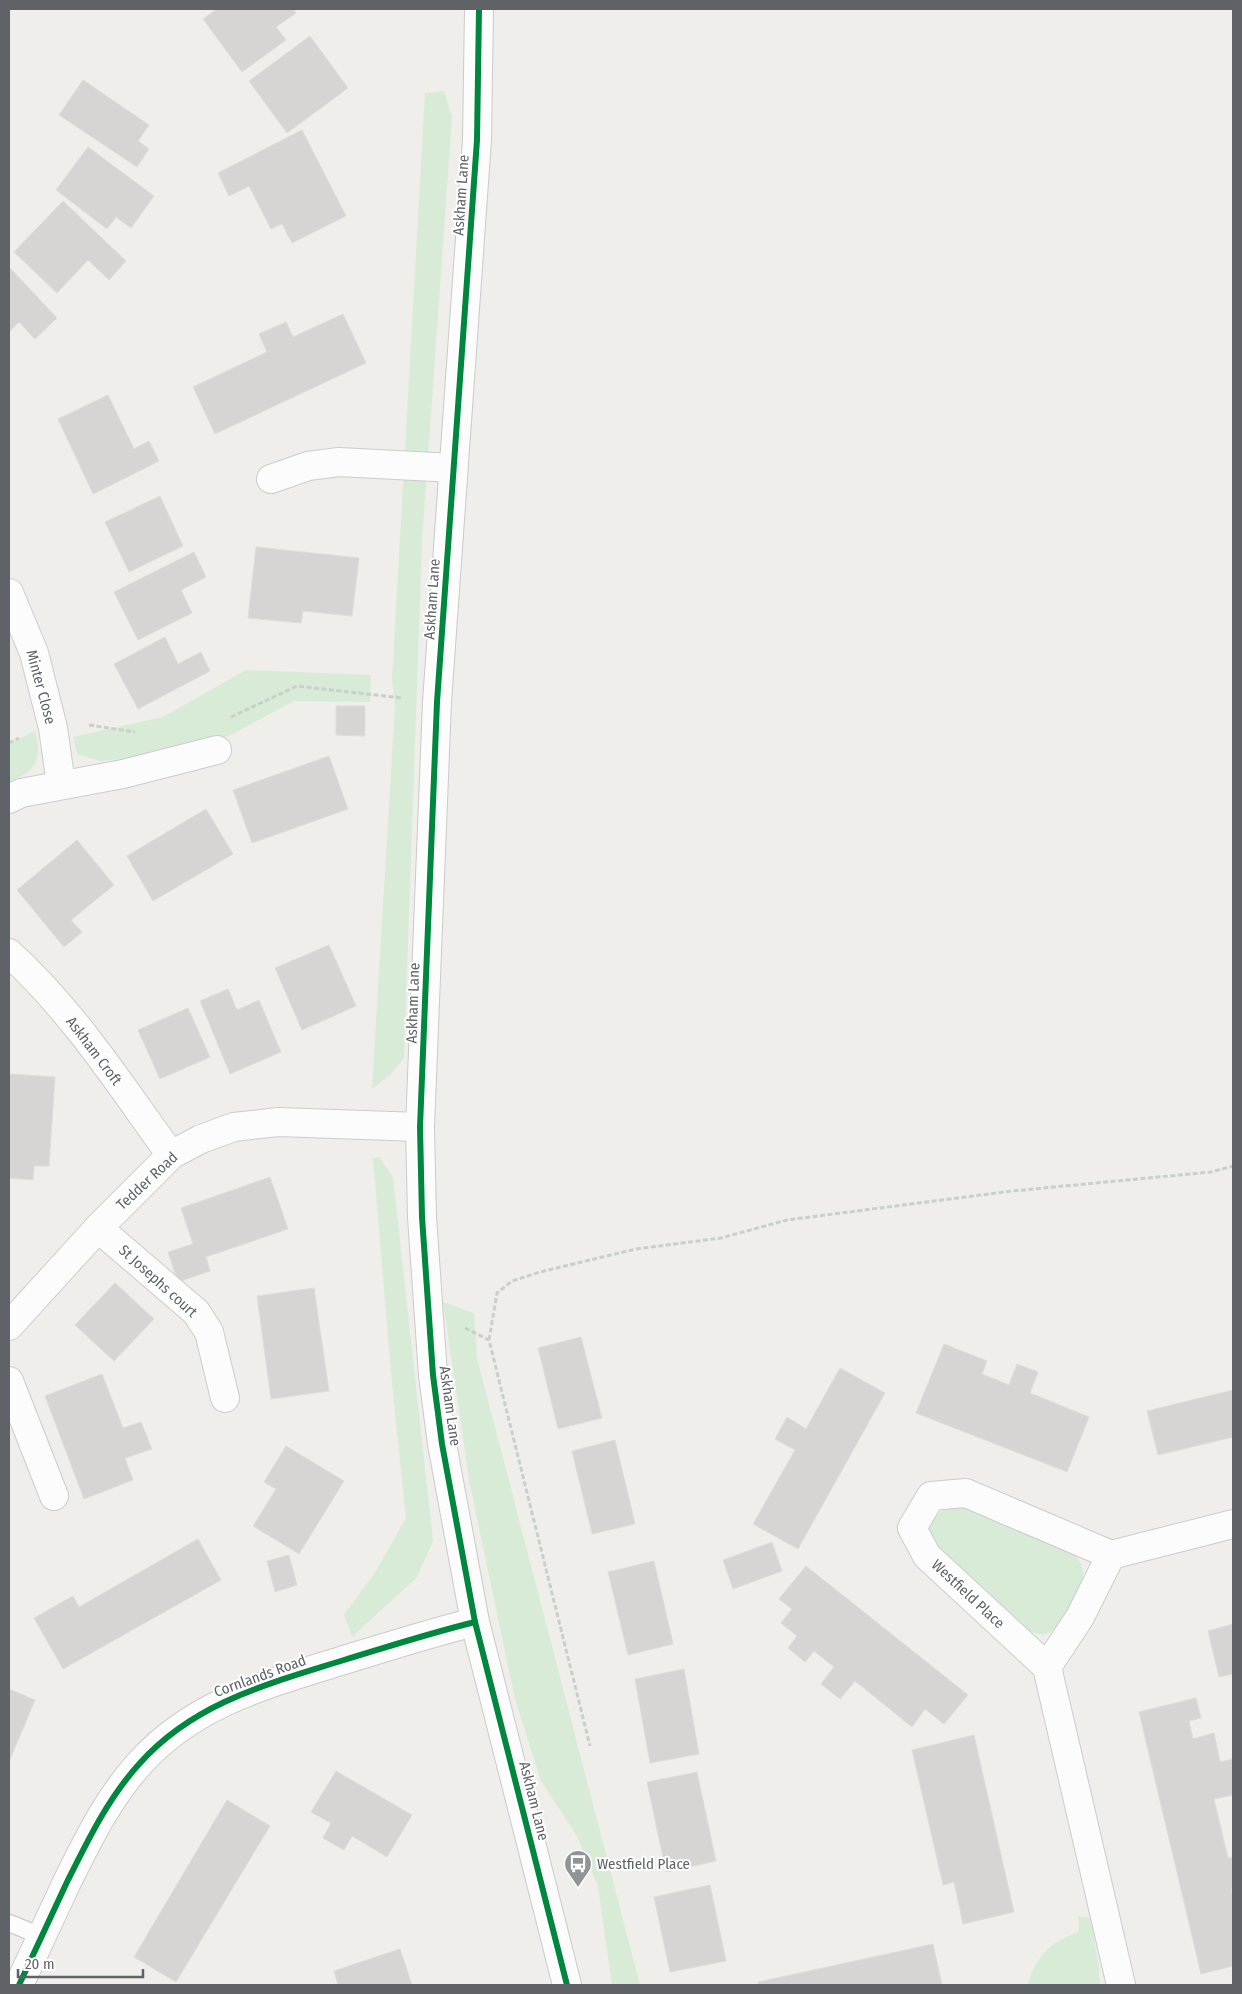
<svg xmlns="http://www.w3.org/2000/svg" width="1242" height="1994" viewBox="0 0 1242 1994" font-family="'Fira Sans Condensed',sans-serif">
  <rect width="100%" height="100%" fill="#efeeea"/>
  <g fill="#d8ebd6">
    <path d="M444,91L452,117L422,541L404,1058L391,1074L372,1089L395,705L392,680L425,93Z"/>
    <path d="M246,670L371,675L370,702L294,701L231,735L160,755L100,761L77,754L73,737L163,717Z"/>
    <path d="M35,731C43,758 36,773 9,781V743Z"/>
    <path d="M379,1157L393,1177L433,1541L417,1577L352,1637L344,1615L376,1571L406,1518L391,1373L373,1158Z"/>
    <path d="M443,1302L474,1313L477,1358L640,1985H612L598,1886L577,1836L541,1781L515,1699L470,1485Z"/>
    <path d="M961,1504L1065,1547C1074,1554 1081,1559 1083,1571C1084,1583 1077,1594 1072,1604C1059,1626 1051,1645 1022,1627L933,1548L929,1535L930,1526L936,1517L944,1508Z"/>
    <path d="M1078,1916L1091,1918L1099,1969L1100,1985H1027C1038,1955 1048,1943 1079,1932Z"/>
  </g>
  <g fill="#d6d5d3" stroke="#deddd9">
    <path d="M217,9H293L296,13L276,27L286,40L242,72L203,19Z"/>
    <path d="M310,36L348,88L287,133L249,81Z"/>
    <path d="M83,80L149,125L138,141L149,149L137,167L59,115Z"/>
    <path d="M302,130L346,216L292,243L282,224L271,229L249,186L229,196L218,173Z"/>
    <path d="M88,147L154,196L131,228L116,217L107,229L56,190Z"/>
    <path d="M63,201L126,261L109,280L88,260L57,293L14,252Z"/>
    <path d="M9,267L57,318L35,339L19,322L9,332Z"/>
    <path d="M343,314L366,363L215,434L193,387L267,352L259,334L286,322L293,337Z"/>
    <path d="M108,395L134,449L149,441L159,461L93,494L58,419Z"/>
    <path d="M160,496L183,546L129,572L105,522Z"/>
    <path d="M256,547L359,558L352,616L303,611L301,623L248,618Z"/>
    <path d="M194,552L206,577L181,590L192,613L138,640L114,592Z"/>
    <path d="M165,637L178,664L201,652L210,671L138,709L114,664Z"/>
    <path d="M336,706H365V736L336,735Z"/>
    <path d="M329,756L348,809L252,843L233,790Z"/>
    <path d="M206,809L233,854L153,901L127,856Z"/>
    <path d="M77,840L114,885L71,920L82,932L64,947L17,890Z"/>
    <path d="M329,945L356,1006L302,1030L275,968Z"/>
    <path d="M228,989L237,1010L259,1000L281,1052L230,1074L200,1001Z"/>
    <path d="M188,1008L210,1057L160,1079L138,1030Z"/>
    <path d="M9,1074L55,1077L49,1166H34L33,1180L9,1178Z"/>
    <path d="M270,1177L288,1229L206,1257L210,1271L178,1282L168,1252L193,1244L181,1208Z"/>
    <path d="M115,1283L154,1319L114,1361L75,1325Z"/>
    <path d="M314,1288L329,1391L271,1399L257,1296Z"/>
    <path d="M581,1337L602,1418L558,1429L538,1348Z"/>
    <path d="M944,1344L987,1361L982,1374L1009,1385L1017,1364L1038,1372L1030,1393L1089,1417L1067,1472L916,1413Z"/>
    <path d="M840,1368L885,1393L798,1549L753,1524L795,1450L775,1439L787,1417L806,1429Z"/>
    <path d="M102,1374L123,1428L141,1422L152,1449L125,1458L133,1480L84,1499L45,1396Z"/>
    <path d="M1233,1390V1437L1158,1455L1147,1411Z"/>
    <path d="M615,1440L635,1524L592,1534L572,1451Z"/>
    <path d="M286,1446L344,1481L299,1554L253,1526L276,1489L264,1482Z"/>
    <path d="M198,1539L221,1580L63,1669L34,1618L73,1596L79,1607Z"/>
    <path d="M772,1542L782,1571L733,1589L723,1560Z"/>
    <path d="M289,1555L297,1585L275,1592L267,1561Z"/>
    <path d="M654,1561L673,1644L628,1655L608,1572Z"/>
    <path d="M806,1566L968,1695L944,1724L925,1709L912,1727L855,1681L840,1699L821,1684L834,1667L814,1651L805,1662L788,1648L797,1636L781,1623L792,1609L779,1599Z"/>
    <path d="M1233,1624V1674L1219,1677L1208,1631Z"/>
    <path d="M684,1669L699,1754L650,1763L635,1679Z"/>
    <path d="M9,1689L35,1700L9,1762Z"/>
    <path d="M1196,1698L1201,1718L1189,1721L1193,1739L1214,1733L1220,1762L1233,1759V1795L1214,1799L1228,1858L1233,1857V1889H1231L1233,1897V1966L1201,1974L1139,1712Z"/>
    <path d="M974,1735L1014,1912L963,1924L954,1882L943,1885L912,1750Z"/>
    <path d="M336,1771L412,1815L387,1857L352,1836L344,1850L323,1838L331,1823L311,1812Z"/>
    <path d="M697,1772L716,1861L666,1872L647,1782Z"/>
    <path d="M227,1800L270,1826L176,1982L134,1957Z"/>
    <path d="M710,1885L726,1961L670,1972L654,1897Z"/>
    <path d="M933,1944L942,1985H758V1982Z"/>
    <path d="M400,1949L412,1985H338L334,1971Z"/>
  </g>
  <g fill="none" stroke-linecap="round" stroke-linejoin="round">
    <defs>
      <path id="lane" d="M9,1923L41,1936"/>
      <g id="street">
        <path d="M271,479L308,466L339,462L453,468"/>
        <path d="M9,593L34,653L53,728L61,784"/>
        <path d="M9,799L21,793L123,774L217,750"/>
        <path d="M9,953C73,1011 121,1086 171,1155"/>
        <path d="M98,1228L196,1312L209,1332L225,1398"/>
        <path d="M9,1326L98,1228L171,1155L201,1139L234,1127L278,1122L420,1127"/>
        <path d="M9,1381L54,1496"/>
        <path d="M1047,1667L927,1556L912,1528L931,1496L966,1493L1111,1555"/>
        <path d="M1121,1985L1047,1667L1080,1617L1111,1555L1233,1524"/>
      </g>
      <g id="secondary">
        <path d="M479,9L477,140L437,702L420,1127L422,1217L433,1375L442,1444L475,1622L567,1985"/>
        <path d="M19,1985C35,1951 51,1916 67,1882C88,1840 108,1798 140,1763C195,1702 268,1684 344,1660C387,1647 430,1633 475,1622"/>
      </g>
    </defs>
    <use href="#lane" stroke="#cbcccc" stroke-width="19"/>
    <use href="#street" stroke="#cbcccc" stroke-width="30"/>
    <use href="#secondary" stroke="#cacacb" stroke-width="30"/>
    <g stroke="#cacfcc" stroke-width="3" stroke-dasharray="5 2.5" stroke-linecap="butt">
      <path d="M231,717L297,686L402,698"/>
      <path d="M89,725L135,732"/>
      <path d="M9,743L19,738"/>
      <path d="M465,1328L489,1340L590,1746"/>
      <path d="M489,1340L497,1293L512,1281L540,1272L636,1249L721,1238L787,1220L1012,1191L1211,1172L1233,1166"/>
    </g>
    <use href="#lane" stroke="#fdfcfc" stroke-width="16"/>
    <use href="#street" stroke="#fdfcfc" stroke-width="28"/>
    <use href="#secondary" stroke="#fdfcfc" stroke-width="28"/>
    <defs>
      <g id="cycleway">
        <path d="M479,9L477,140L437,702L420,1127L422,1217L433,1375L442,1444L475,1622L567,1985"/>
        <path d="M19,1985C35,1951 51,1916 67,1882C88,1840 108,1798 140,1763C195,1702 268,1684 344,1660C387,1647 430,1633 475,1622"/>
      </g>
    </defs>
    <use href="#cycleway" stroke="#fff" stroke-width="9"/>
    <use href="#cycleway" stroke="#00873e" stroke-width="6"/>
  </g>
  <defs>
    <symbol id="bus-pin" viewBox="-11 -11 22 30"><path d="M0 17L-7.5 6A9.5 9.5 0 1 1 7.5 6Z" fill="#919496" stroke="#fff"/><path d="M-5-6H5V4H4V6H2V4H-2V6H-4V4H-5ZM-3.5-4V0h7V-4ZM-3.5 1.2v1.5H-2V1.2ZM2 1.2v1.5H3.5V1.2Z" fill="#fff"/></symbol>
  </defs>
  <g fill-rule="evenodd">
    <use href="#bus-pin" x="562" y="1848" width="32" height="43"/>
  </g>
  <g text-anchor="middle" stroke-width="4" stroke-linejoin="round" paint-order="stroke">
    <g font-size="15" fill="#5f6368" stroke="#fff">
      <text transform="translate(461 195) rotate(-86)" y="5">Askham Lane</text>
      <text transform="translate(432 599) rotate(-86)" y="5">Askham Lane</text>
      <text transform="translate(41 687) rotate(75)" y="5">Minter Close</text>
      <text transform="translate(413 1003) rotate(-88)" y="5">Askham Lane</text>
      <text transform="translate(94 1051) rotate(53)" y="5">Askham Croft</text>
      <text transform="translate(147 1181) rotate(-43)" y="5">Tedder Road</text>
      <text transform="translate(158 1281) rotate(42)" y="5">St Josephs court</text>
      <text transform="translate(450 1406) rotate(82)" y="5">Askham Lane</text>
      <text transform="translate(968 1594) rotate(43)" y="5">Westfield Place</text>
      <text transform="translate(260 1676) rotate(-20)" y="5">Cornlands Road</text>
      <text transform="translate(534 1801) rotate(76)" y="5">Askham Lane</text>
    </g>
    <g font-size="15" fill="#5f6368" stroke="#fff" text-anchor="start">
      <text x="597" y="1869">Westfield Place</text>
    </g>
  </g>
  <rect width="1242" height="1994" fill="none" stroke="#5f6368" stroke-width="20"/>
  <path d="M18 1969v8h125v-8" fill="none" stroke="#5f6368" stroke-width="2.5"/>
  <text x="25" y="1969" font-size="15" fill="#5f6368" stroke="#ffffff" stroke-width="4" paint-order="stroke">20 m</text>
</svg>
